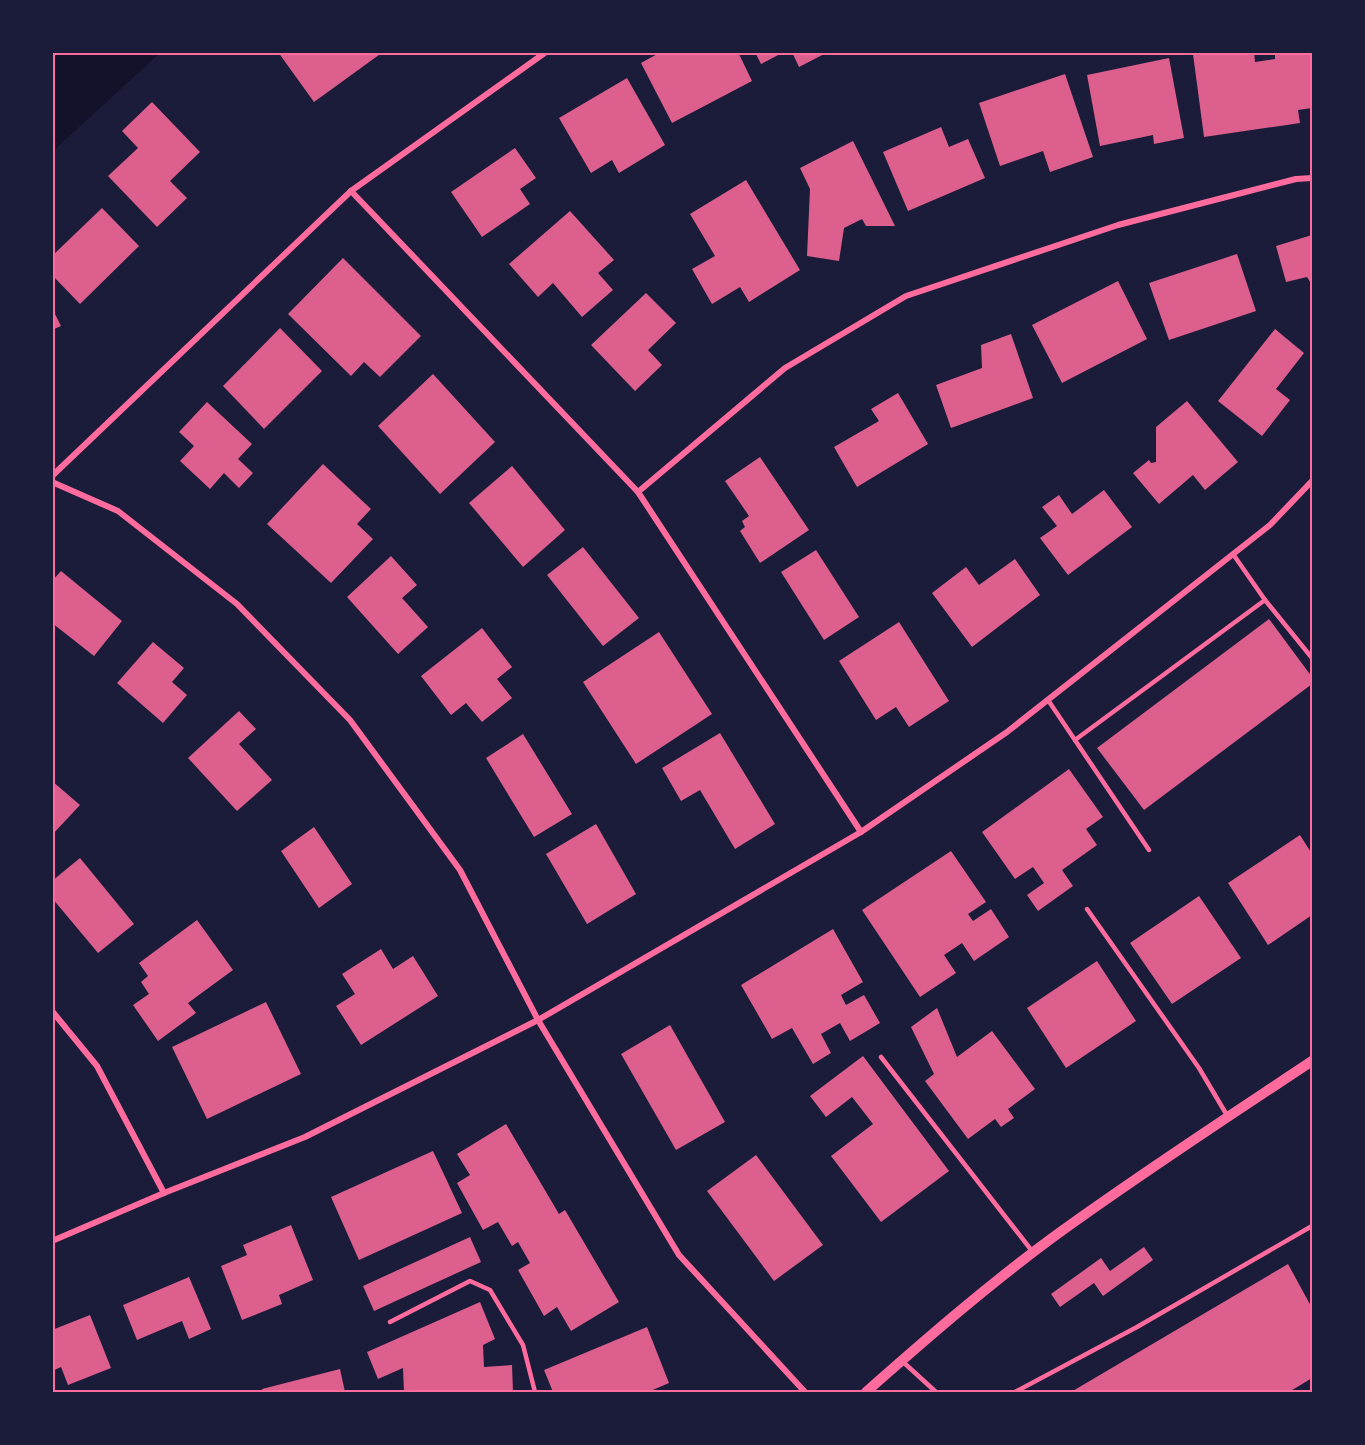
<svg xmlns="http://www.w3.org/2000/svg" width="1365" height="1445" viewBox="0 0 1365 1445" font-family="Cabin,sans-serif">
  <rect width="100%" height="100%" fill="#1b1b3a"/>
  <path fill="#12122b" d="M53,52H160V53L53,151Z"/>
  <g fill="#dd5f8e">
    <path d="M278,52H383L314,102Z"/>
    <path d="M661,52H738L752,81L672,123L641,63Z"/>
    <path d="M755,52H784L761,64Z"/>
    <path d="M792,52H828L799,67Z"/>
    <path d="M1205,52H1254L1255,62L1275,59V52H1312V96H1310L1312,108L1298,110L1300,123L1204,137L1193,54Z"/>
    <path d="M1169,58L1184,138L1154,144L1153,135L1100,146L1087,75Z"/>
    <path d="M1065,74L1093,157L1050,172L1043,151L1000,166L979,103Z"/>
    <path d="M627,78L665,145L619,173L612,160L591,173L559,118Z"/>
    <path d="M152,102L200,152L170,181L187,198L157,227L108,176L138,148L122,131Z"/>
    <path d="M941,127L949,147L968,139L985,178L908,211L883,152Z"/>
    <path d="M853,141L895,226H866L862,219L844,228L839,261L807,256L810,189L800,168Z"/>
    <path d="M515,148L536,178L520,189L530,204L482,237L451,192Z"/>
    <path d="M746,180L800,270L749,302L740,287L712,304L692,269L715,256L690,214Z"/>
    <path d="M102,208L139,246L80,304L52,275V256Z"/>
    <path d="M570,211L614,260L598,273L613,290L582,317L553,283L538,297L509,264Z"/>
    <path d="M1312,235V285L1307,277L1286,282L1276,246Z"/>
    <path d="M1237,254L1256,311L1169,340L1149,283Z"/>
    <path d="M343,258L421,336L380,377L364,362L351,376L288,314Z"/>
    <path d="M1118,281L1147,339L1062,383L1032,325Z"/>
    <path d="M646,293L676,323L648,350L662,365L635,391L591,345Z"/>
    <path d="M52,308L61,326L52,330Z"/>
    <path d="M280,328L322,371L264,429L223,386Z"/>
    <path d="M1275,329L1304,353L1276,389L1290,400L1262,436L1218,401Z"/>
    <path d="M1011,334L1033,398L951,428L936,385L982,368L981,345Z"/>
    <path d="M433,374L495,442L440,494L378,426Z"/>
    <path d="M898,393L928,444L857,487L834,447L879,421L871,409Z"/>
    <path d="M1187,401L1238,462L1205,490L1193,475L1159,504L1133,473L1149,460L1151,463L1156,462V427Z"/>
    <path d="M207,402L252,444L238,459L253,473L239,488L224,473L210,489L180,461L194,446L179,432Z"/>
    <path d="M760,457L809,530L760,563L740,531L745,527L742,521L749,516L725,481Z"/>
    <path d="M323,464L371,509L357,524L373,539L331,583L267,524Z"/>
    <path d="M512,466L565,530L523,567L469,503Z"/>
    <path d="M1104,490L1132,527L1068,575L1040,538L1057,526L1042,507L1059,495L1072,514Z"/>
    <path d="M583,547L639,618L603,646L547,575Z"/>
    <path d="M816,550L859,617L824,640L781,572Z"/>
    <path d="M391,556L417,585L402,598L428,627L398,654L347,597Z"/>
    <path d="M1015,559L1040,595L972,647L932,593L966,567L979,585Z"/>
    <path d="M61,571L122,621L94,656L52,623V581Z"/>
    <path d="M1269,619L1312,677V684L1144,810L1097,748Z"/>
    <path d="M899,622L949,701L909,727L896,707L876,720L839,661Z"/>
    <path d="M482,628L512,667L497,679L512,698L482,722L466,703L451,715L421,676Z"/>
    <path d="M659,632L712,714L636,764L583,682Z"/>
    <path d="M153,642L184,668L172,682L187,695L163,723L117,683Z"/>
    <path d="M239,711L256,729L239,744L272,780L237,811L188,758Z"/>
    <path d="M720,733L775,824L735,849L700,790L681,801L662,768Z"/>
    <path d="M523,734L572,814L534,837L486,758Z"/>
    <path d="M1069,769L1103,817L1086,829L1097,845L1062,870L1073,886L1038,911L1027,895L1044,883L1033,867L1015,879L982,832Z"/>
    <path d="M52,781L80,805L52,835Z"/>
    <path d="M596,824L636,894L587,924L546,854Z"/>
    <path d="M314,827L352,884L319,908L281,851Z"/>
    <path d="M1300,835L1312,854V915L1268,945L1228,883Z"/>
    <path d="M951,851L986,902L968,914L973,921L991,909L1009,937L974,961L962,943L944,955L956,973L920,997L862,910Z"/>
    <path d="M80,858L134,924L98,953L52,898V881Z"/>
    <path d="M1199,896L1241,958L1172,1004L1130,943Z"/>
    <path d="M197,920L233,970L188,1003L196,1013L158,1041L133,1005L149,994L141,982L148,976L139,963Z"/>
    <path d="M833,929L863,982L841,995L846,1005L864,995L880,1023L850,1041L840,1023L821,1034L831,1053L813,1064L792,1028L772,1039L741,985Z"/>
    <path d="M381,949L393,969L413,956L438,996L361,1045L336,1006L355,994L342,974Z"/>
    <path d="M1097,961L1136,1021L1066,1068L1027,1008Z"/>
    <path d="M266,1002L301,1074L207,1119L172,1047Z"/>
    <path d="M937,1008L957,1057L992,1031L1035,1089L1008,1109L1014,1118L1001,1127L995,1119L968,1139L925,1081L934,1074L911,1027Z"/>
    <path d="M670,1025L725,1122L676,1150L621,1054Z"/>
    <path d="M863,1056L949,1171L881,1222L831,1156L873,1124L852,1097L826,1117L810,1096Z"/>
    <path d="M506,1124L559,1214L565,1210L619,1302L571,1331L557,1307L544,1316L518,1270L530,1263L518,1242L512,1246L498,1222L483,1230L457,1183L470,1175L457,1154Z"/>
    <path d="M433,1151L462,1213L359,1260L331,1197Z"/>
    <path d="M756,1155L823,1245L774,1281L707,1191Z"/>
    <path d="M291,1225L313,1280L279,1295L282,1304L242,1320L221,1266L247,1255L243,1245Z"/>
    <path d="M470,1237L481,1262L374,1311L363,1286Z"/>
    <path d="M1144,1247L1153,1260L1103,1296L1094,1283L1060,1307L1051,1294L1101,1258L1110,1271Z"/>
    <path d="M1288,1264L1312,1308V1378L1289,1392H1071Z"/>
    <path d="M189,1277L211,1329L189,1339L182,1321L137,1340L123,1305Z"/>
    <path d="M480,1302L495,1339L483,1345L484,1367L512,1365L513,1392H404L403,1368L378,1379L367,1352Z"/>
    <path d="M90,1315L111,1368L68,1385L61,1367L52,1371V1330Z"/>
    <path d="M647,1327L669,1383L648,1392H553L544,1370Z"/>
    <path d="M340,1369L345,1392H263L262,1389Z"/>
  </g>
  <g fill="none" stroke-linecap="round" stroke-linejoin="round">
    <g stroke="#ff6b9d" stroke-width="4.5">
      <path d="M1233,554L1265,600L1312,658"/>
      <path d="M1048,700L1149,850"/>
      <path d="M1075,740L1265,600"/>
      <path d="M1087,909L1199,1068L1228,1117"/>
      <path d="M881,1057L1032,1251"/>
      <path d="M390,1322L470,1281L490,1290L523,1345L535,1392"/>
      <path d="M902,1361L936,1392"/>
      <path d="M1015,1392L1137,1327L1312,1226"/>
    </g>
    <g stroke="#ff6b9d" stroke-width="6">
      <path d="M351,191L638,492L861,832"/>
      <path d="M52,476L351,191L546,52"/>
      <path d="M52,482L118,511L237,604L350,720L460,870L538,1020L679,1255L805,1392"/>
      <path d="M638,492L785,368L906,296L1118,225L1296,179L1312,178"/>
      <path d="M52,1011L97,1066L164,1193"/>
      <path d="M52,1241L164,1193L305,1137L538,1020L861,832L1007,732L1270,525L1312,481"/>
    </g>
    <path stroke="#ff6b9d" stroke-width="10" d="M866,1392C926,1339 987,1286 1052,1238C1137,1176 1225,1119 1312,1061"/>
  </g>
  <rect width="1365" height="1445" fill="none" stroke="#1b1b3a" stroke-width="108"/>
  <rect x="54" y="54" width="1257" height="1337" fill="none" stroke="#ff6b9d" stroke-width="2"/>
</svg>
